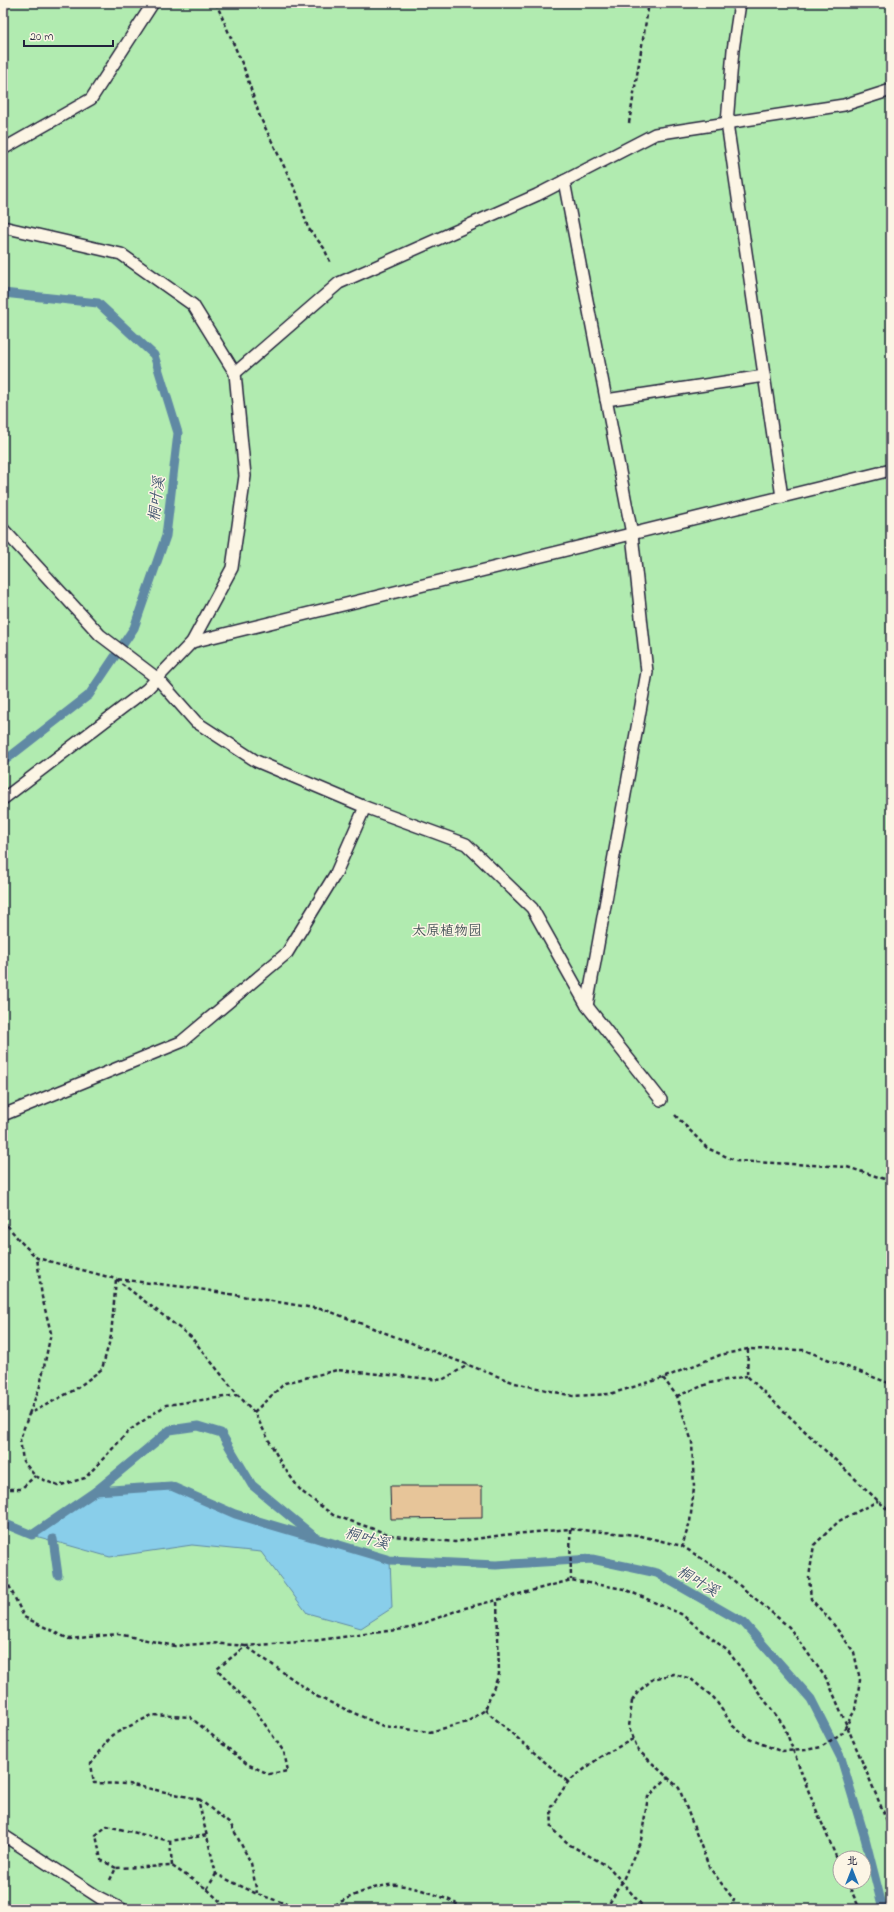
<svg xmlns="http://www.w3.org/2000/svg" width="894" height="1912" viewBox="0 0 894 1912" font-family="'Indie Flower','LXGW WenKai TC',sans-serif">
  <rect width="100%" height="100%" fill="#f6e7ce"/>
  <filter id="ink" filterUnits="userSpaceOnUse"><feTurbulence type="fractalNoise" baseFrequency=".025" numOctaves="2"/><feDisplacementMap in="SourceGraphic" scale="8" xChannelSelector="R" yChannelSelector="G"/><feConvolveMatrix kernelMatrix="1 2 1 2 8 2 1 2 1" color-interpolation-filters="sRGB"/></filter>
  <g filter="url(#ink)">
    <path fill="#b1ebb0" stroke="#6a8676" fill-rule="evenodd" d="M3,3H891V1909H3ZM840,1858H864V1882H840Z"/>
    <path fill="#89ceea" stroke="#6089a4" d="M171,1486L235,1514L390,1560L392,1608L361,1628L307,1613L261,1552L192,1545L110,1557L32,1535L96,1491Z"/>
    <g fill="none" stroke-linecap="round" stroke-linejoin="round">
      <g stroke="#6089a4" stroke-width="9">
        <path d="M3,293L98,303L154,355L178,433L166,536L134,628L89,695L3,762"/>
        <path d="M96,1491L171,1486L235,1514L312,1537"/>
        <path d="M3,1523L32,1535L96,1491L170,1430L198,1426L221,1433L252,1485L316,1538L390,1560L496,1565L592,1559L657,1573L744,1623L811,1699L841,1758L865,1838L883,1909"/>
        <path d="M53,1539L58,1575"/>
      </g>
    </g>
    <path fill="#e7c599" stroke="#22223b" d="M390,1486H482V1518L391,1519Z"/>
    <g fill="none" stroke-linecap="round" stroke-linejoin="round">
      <defs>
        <g id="lane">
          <path d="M740,3L733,50L727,123L782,497"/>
          <path d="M3,149L91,99L153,3"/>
          <path d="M564,181L632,534L647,672L587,1006"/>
          <path d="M3,227L121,254L193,305L235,373L245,476L232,568L192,642L147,689L3,799"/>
          <path d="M235,373L339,283L537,195L655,134L844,105L891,90"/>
          <path d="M606,400L764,376"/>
          <path d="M3,529L100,635L158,679L196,722L256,761L365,807L466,844L532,908L587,1006L661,1100"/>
          <path d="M192,642L891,470"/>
          <path d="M3,1115L181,1042L287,953L336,873L365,807"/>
          <path d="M3,1835L100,1898L122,1909"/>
        </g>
      </defs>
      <use href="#lane" stroke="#22223b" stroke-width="14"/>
      <g stroke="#22223b" stroke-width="2.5" stroke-dasharray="4 3" stroke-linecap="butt">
        <path d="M216,3L244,68L260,117L297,193L308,228L324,248L331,264"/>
        <path d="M629,123L649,3"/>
        <path d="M675,1115L707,1148L736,1161L847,1167L891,1181"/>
        <path d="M3,1220L19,1240L37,1258L116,1279L191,1337L238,1395L254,1412L282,1465L301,1491L333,1515L394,1536L455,1542L503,1535L570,1529L637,1535L682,1546L726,1574L789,1627L828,1681L891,1830"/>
        <path d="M748,1349L747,1376L891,1513"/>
        <path d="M663,1378L677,1396L692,1442L694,1488L690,1522L682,1546"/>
        <path d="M238,1395L166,1405L130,1430L85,1478L58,1486L35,1476L23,1461L20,1439L29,1414L76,1389L102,1369L111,1336L116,1279L193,1288L326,1310L515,1383L573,1396L610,1394L663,1378L720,1355L748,1349L804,1350L891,1384"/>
        <path d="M677,1396L710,1383L747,1376"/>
        <path d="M254,1412L285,1383L337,1370L442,1380L468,1365"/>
        <path d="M29,1414L40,1386L51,1333L42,1297L37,1258"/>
        <path d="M3,1489H21L35,1476"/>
        <path d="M839,1521L878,1501"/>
        <path d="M570,1529L571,1580"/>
        <path d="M3,1573L24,1617L69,1639L118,1634L175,1646L211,1643L246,1646L318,1697L383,1726L430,1732L467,1722L485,1710L499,1674L497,1600L571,1580L624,1589L681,1614L728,1651L784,1726L810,1795L840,1866"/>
        <path d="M632,1701L629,1727L638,1750L679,1788L709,1867L734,1900L730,1909"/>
        <path d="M485,1710L568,1782"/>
        <path d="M633,1739L600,1757L568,1782L551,1807L552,1829L570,1845L609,1867L645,1909"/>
        <path d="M199,1799L231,1825L251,1863L257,1893"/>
        <path d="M170,1841L172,1866"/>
        <path d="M116,1868L101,1860L96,1835L107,1826L170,1841L208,1835"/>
        <path d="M110,1880L116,1868L172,1866L207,1889L228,1909"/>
        <path d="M847,1882L860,1909"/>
        <path d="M207,1889L216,1874"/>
        <path d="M283,1909L287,1904"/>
        <path d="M302,1909L257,1894L216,1874L198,1799L128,1784L94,1783L91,1764L112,1735L152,1715L190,1717L247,1764L269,1774L288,1771L284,1752L255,1710L217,1669L246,1646L312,1641L411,1628L461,1609L497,1600"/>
        <path d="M329,1909C343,1899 370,1887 389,1885C406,1883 451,1898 465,1909"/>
        <path d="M606,1909L622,1882L641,1840L648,1797L668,1777"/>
      </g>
      <use href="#lane" stroke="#fcf5e5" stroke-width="11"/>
      <path stroke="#22223b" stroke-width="2.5" stroke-dasharray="4 3" stroke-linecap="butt" d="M632,1701L638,1692L653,1679L674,1674L691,1679L714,1698L733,1726L749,1739L780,1751L806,1750L821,1747L842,1733L855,1710L860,1680L854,1652L831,1621L811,1599L809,1577L814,1545L839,1521"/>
    </g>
  </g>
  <g text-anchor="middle" stroke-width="3" stroke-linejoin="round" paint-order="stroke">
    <g font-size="14" fill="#465458" stroke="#fcf5e5">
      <text x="447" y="935">太原植物园</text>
    </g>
    <g font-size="15" font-style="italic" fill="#415670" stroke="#fcf5e5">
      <text transform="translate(156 499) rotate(-83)" y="5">桐叶溪</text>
      <text transform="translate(367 1538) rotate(16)" y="5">桐叶溪</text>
      <text transform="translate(698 1581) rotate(30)" y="5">桐叶溪</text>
    </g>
  </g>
  <rect width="894" height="1912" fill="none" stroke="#fcf5e5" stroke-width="16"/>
  <rect x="8" y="8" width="878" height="1896" fill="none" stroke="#22223b" stroke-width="1.5" filter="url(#ink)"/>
  <g transform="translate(852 1870)"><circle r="19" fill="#fcf5e5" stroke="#a5a1a1"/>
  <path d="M0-3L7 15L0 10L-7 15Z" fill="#1f6fb2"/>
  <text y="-6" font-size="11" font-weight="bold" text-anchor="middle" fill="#22223b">北</text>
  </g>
  <path d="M24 40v6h89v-6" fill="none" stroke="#22223b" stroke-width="2"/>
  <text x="30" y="40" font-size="12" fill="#22223b" stroke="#fcf5e5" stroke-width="3" paint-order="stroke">20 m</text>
</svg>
